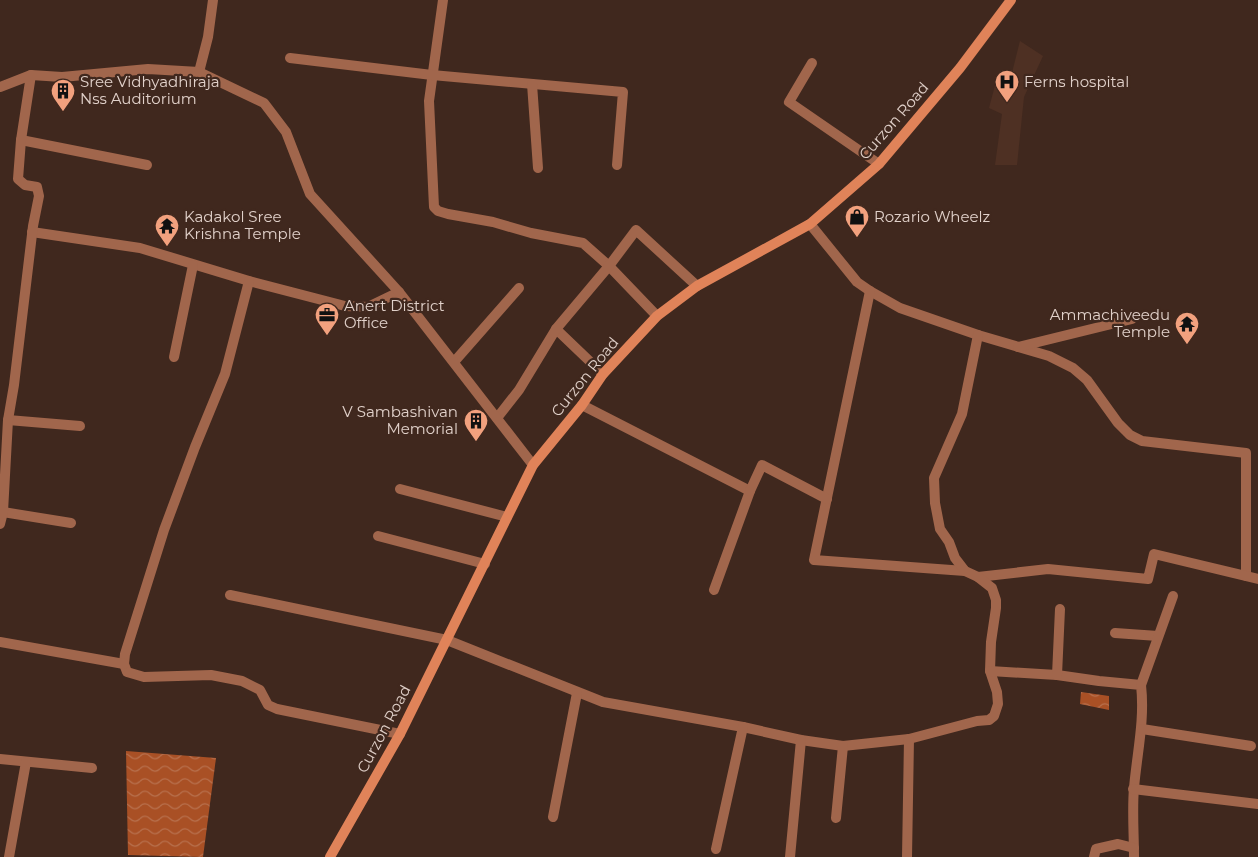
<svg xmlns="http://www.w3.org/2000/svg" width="1258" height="857" viewBox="0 0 1258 857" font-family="Montserrat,sans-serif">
  <defs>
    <pattern id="water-waves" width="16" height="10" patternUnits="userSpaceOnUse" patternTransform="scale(1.25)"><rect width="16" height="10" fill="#a95025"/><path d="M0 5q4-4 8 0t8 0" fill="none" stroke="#b8704d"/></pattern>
  </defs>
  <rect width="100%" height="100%" fill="#40281e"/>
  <path fill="#4e3023" d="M1020,41L1043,56L1024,97L1017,165H995L1002,114L989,108L997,78L1010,81Z"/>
  <g fill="url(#water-waves)">
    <path d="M1081,692L1109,696V710L1080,704Z"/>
    <path d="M126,751L216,758L203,857L128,855Z"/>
  </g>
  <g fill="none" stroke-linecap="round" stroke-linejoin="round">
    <g stroke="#a1664c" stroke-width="10">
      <path d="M443,0L429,101L434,207L438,211L448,214L493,222L531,233L583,243L609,266L657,316"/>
      <path d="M290,58L432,75L623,92L617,165"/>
      <path d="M812,63L789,102L879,164"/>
      <path d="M199,72L208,37L213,0"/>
      <path d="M532,84L538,168"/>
      <path d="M21,140L147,165"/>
      <path d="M810,224L857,282L870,291L900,308L978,335L1049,356L1073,368L1087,380L1118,423L1130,435L1142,441L1246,453V576"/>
      <path d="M32,232L140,248L249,281L345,306L368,307L399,292"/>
      <path d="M249,281L225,374L195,447L164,530L125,654L124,664L127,672L144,677L211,675L242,681L260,690L268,705L277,709L400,734"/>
      <path d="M870,291L814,560L965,571"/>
      <path d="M556,329L603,374"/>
      <path d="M1018,347L1132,319"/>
      <path d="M174,357L193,265"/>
      <path d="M454,362L519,288"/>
      <path d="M582,405L750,491L714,590"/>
      <path d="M497,418L519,390L556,329L609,266L636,230L697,286"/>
      <path d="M8,420L80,426"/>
      <path d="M400,489L507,517"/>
      <path d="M750,491L762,465L827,499"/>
      <path d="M3,512L71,523"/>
      <path d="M0,524L3,512L8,420L14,385L33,226L39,196L37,187L25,185L18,179L21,140L31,75"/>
      <path d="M378,536L485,564"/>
      <path d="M978,577L1048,569L1148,579L1154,554L1258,579"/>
      <path d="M230,595L447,640L603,702L743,727L801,740L843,746L909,739L977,721L989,720L994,716L998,704L997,692L990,671L991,642L996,608V600L992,588L978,577L965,571L955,558L949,542L940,529L935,503L934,478L962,414L978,335"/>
      <path d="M1115,633L1158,636"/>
      <path d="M0,642L124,664"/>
      <path d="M990,671L1057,675L1099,681L1141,685C1145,720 1137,753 1134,788C1132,810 1134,834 1134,857"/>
      <path d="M1057,675L1060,609"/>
      <path d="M1141,685L1173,596"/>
      <path d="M1142,729L1251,746"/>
      <path d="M0,759L92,768"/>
      <path d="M1133,789L1258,804"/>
      <path d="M553,817L577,693"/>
      <path d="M836,818L843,746"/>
      <path d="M716,849L743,727"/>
      <path d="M9,857L26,762"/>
      <path d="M790,857L801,740"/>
      <path d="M907,857L909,739"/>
      <path d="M1094,857L1096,849L1118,844L1134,848"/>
    </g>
    <path stroke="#a1664c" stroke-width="10" d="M0,87L31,75L62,77L148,69L199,72L264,103L286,132L310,194L399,292L533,465"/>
    <path stroke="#e08359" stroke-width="10" d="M330,857L400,734L533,465L582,405L603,374L657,316L697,286L810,224L879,164L960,68L1011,0"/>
  </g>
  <defs>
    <symbol id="hospital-pin" viewBox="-11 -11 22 30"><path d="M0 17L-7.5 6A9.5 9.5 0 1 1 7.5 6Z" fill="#f2a17e" stroke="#40281e"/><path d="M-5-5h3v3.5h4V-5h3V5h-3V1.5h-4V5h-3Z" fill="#111"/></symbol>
    <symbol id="building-pin" viewBox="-11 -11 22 30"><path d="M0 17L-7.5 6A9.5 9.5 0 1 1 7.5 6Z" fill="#f2a17e" stroke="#40281e"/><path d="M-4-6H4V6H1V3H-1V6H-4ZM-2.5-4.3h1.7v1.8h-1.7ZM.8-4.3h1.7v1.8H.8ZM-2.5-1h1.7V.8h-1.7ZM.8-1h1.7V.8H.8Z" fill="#111"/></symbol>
    <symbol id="shop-pin" viewBox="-11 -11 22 30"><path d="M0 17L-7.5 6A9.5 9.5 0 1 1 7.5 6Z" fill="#f2a17e" stroke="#40281e"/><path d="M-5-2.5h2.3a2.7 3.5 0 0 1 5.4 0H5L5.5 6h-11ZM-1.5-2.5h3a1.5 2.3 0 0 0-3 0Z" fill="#111"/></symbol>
    <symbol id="temple-pin" viewBox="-11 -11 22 30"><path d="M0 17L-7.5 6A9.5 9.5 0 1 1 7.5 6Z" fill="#f2a17e" stroke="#40281e"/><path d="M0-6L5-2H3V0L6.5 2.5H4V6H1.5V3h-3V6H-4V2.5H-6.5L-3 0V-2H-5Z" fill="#111"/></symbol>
    <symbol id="office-pin" viewBox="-11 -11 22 30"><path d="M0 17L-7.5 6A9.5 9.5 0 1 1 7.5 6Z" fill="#f2a17e" stroke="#40281e"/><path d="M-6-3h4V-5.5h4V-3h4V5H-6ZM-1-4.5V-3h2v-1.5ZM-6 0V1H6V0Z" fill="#111"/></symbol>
  </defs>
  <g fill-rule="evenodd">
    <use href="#hospital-pin" x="993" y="68" width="28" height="38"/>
    <use href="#building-pin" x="49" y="77" width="28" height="38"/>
    <use href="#shop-pin" x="843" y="203" width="28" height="38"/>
    <use href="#temple-pin" x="153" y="212" width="28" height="38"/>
    <use href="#office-pin" x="313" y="301" width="28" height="38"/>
    <use href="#temple-pin" x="1173" y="310" width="28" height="38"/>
    <use href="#building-pin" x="462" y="407" width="28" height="38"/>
  </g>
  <g text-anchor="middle" stroke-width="4.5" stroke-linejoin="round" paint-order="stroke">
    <g font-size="15" fill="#e1d1ca" stroke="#40281e" text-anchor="start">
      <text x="80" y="87">Sree Vidhyadhiraja<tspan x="80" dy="17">Nss Auditorium</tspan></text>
      <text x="1024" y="87">Ferns hospital</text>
      <text x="184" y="222">Kadakol Sree<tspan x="184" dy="17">Krishna Temple</tspan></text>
      <text x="874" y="222">Rozario Wheelz</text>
      <text x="344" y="311">Anert District<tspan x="344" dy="17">Office</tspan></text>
      <text x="1170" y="320" text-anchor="end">Ammachiveedu<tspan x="1170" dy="17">Temple</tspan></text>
      <text x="458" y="417" text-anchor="end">V Sambashivan<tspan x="458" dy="17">Memorial</tspan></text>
    </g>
    <g font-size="15" fill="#e1d1ca" stroke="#40281e">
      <text transform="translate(894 121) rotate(-49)" y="5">Curzon Road</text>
      <text transform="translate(585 377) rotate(-51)" y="5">Curzon Road</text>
      <text transform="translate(384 729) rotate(-62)" y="5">Curzon Road</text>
    </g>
  </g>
</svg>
